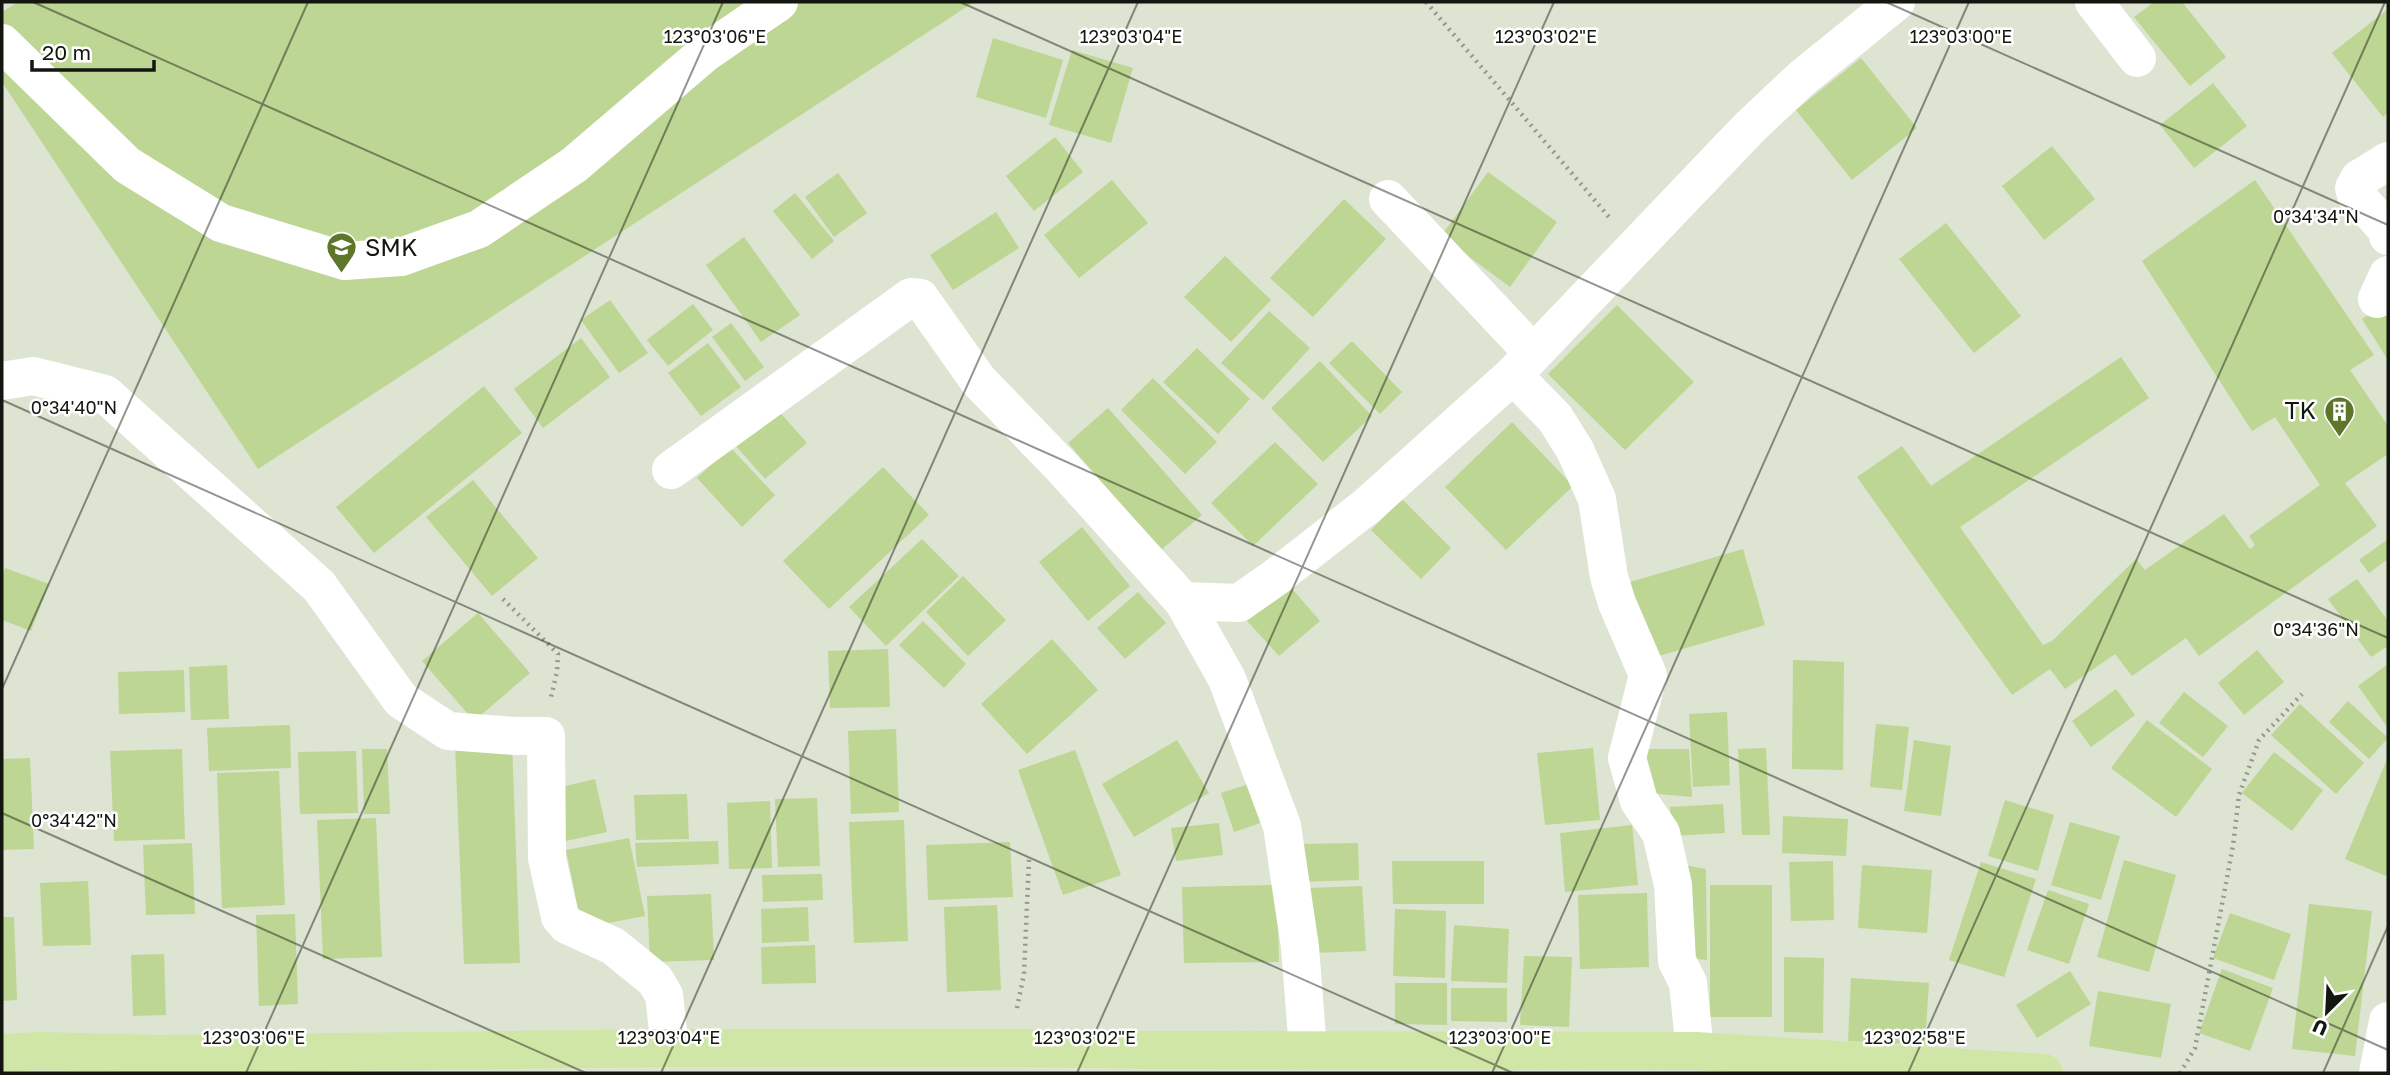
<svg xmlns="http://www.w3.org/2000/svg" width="2390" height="1075" viewBox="0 0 2390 1075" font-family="'Golos Text',sans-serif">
  <rect width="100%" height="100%" fill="#dde4d2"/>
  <g fill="#bdd693">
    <path d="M18,2H974L258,469L2,82V12Z"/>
    <path d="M2154,2H2182L2226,57L2190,86L2134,17Z"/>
    <path d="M2388,9V113L2383,117L2332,53Z"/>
    <path d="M993,38L1063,60L1046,118L976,97Z"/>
    <path d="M1072,50L1133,68L1111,143L1049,125Z"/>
    <path d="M1861,58L1917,128L1852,180L1796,110Z"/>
    <path d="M2213,83L2247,126L2194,168L2160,125Z"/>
    <path d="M1055,137L1083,172L1034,211L1006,176Z"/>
    <path d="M2052,146L2095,199L2044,240L2002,186Z"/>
    <path d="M1488,172L1557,222L1510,287L1441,236Z"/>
    <path d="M838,173L867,213L834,237L805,197Z"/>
    <path d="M1112,180L1148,223L1079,278L1044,235Z"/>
    <path d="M2255,180L2374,355L2350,370L2388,426V454L2345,483L2377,526L2199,656L2186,638L2132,676L2115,654L2065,689L2050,669L2012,695L1857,477L1902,446L1931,486L2121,357L2149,398L1960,527L2043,645L2052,641L2136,559L2145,570L2224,514L2250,549L2255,545L2249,536L2320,485L2275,417L2252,431L2142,261Z"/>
    <path d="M795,193L834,241L812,259L773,211Z"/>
    <path d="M1344,199L1386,239L1313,317L1270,278Z"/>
    <path d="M996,212L1019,248L953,290L930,255Z"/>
    <path d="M1946,223L2021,316L1974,353L1899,259Z"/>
    <path d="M744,237L800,315L761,342L706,265Z"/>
    <path d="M1225,256L1271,300L1231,342L1184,297Z"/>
    <path d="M610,300L648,353L619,373L581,320Z"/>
    <path d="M2388,302V360L2362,319Z"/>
    <path d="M693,304L713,330L668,366L647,340Z"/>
    <path d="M1617,305L1694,382L1625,450L1548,374Z"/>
    <path d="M1269,311L1310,348L1263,400L1221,363Z"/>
    <path d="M731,323L764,367L745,381L712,337Z"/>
    <path d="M581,338L610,377L543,428L514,389Z"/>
    <path d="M1352,341L1402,392L1380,414L1329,363Z"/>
    <path d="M708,343L741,387L701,416L668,373Z"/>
    <path d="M1197,348L1250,399L1218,434L1163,382Z"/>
    <path d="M1320,361L1372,416L1323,462L1271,408Z"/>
    <path d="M1153,378L1217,442L1185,474L1121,410Z"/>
    <path d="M484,386L522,433L374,553L336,507Z"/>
    <path d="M776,408L807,443L765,479L734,444Z"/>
    <path d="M1108,408L1202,515L1161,550L1068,443Z"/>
    <path d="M1512,422L1573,486L1506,550L1445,487Z"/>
    <path d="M1275,442L1318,484L1253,546L1211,503Z"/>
    <path d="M730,447L775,495L742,527L697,478Z"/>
    <path d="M883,467L929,515L829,609L783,561Z"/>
    <path d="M473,480L538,558L492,596L426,517Z"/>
    <path d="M1402,499L1451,548L1421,579L1371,530Z"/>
    <path d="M1082,527L1130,586L1088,621L1039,562Z"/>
    <path d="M922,539L959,576L886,646L849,607Z"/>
    <path d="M2388,539V559L2369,573L2359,560Z"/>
    <path d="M1743,549L1765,625L1652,658L1630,582Z"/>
    <path d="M5,568L49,584L31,631L2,620V577Z"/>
    <path d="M963,576L1006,620L968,656L926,612Z"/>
    <path d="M1281,576L1320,621L1279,656L1239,612Z"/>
    <path d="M2357,579L2388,621V650L2386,647L2371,657L2328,599Z"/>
    <path d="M1138,592L1166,623L1125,659L1097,628Z"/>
    <path d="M478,613L530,673L474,721L422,661Z"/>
    <path d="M923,621L966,664L944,688L899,645Z"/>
    <path d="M1052,639L1098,690L1027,754L981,704Z"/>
    <path d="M888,649L890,707L830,708L828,651Z"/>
    <path d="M2257,650L2284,682L2244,715L2218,683Z"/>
    <path d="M1793,660L1844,662L1843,770L1792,769Z"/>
    <path d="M2388,664V728L2358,686Z"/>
    <path d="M227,665L229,719L191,720L189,667Z"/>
    <path d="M184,670L185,712L119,714L118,672Z"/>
    <path d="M2116,689L2135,715L2091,747L2072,721Z"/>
    <path d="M2184,692L2228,726L2203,757L2159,723Z"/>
    <path d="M2348,701L2388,738L2369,759L2329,722Z"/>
    <path d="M2300,704L2364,763L2336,794L2271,735Z"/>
    <path d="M1727,712L1730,785L1693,787L1689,714Z"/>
    <path d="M2147,720L2212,769L2176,817L2111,768Z"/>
    <path d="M1876,724L1909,727L1902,790L1870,787Z"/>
    <path d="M290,725L291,768L209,771L207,728Z"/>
    <path d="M896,729L899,812L851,814L848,731Z"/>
    <path d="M1177,740L1209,793L1134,837L1102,784Z"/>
    <path d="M1914,740L1951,746L1941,816L1904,811Z"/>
    <path d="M512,742L520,963L464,964L455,744Z"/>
    <path d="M1593,748L1600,820L1545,825L1537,753Z"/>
    <path d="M1766,748L1770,835H1742L1738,749Z"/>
    <path d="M182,749L185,839L114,841L110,751Z"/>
    <path d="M362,749H387L390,814H364Z"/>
    <path d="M1646,749H1689L1692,797L1648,793Z"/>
    <path d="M1075,750L1121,875L1063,895L1018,770Z"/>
    <path d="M356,751L358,813L300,814L298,752Z"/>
    <path d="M2274,752L2323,790L2292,831L2242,793Z"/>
    <path d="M2388,757V871L2386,876L2345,859Z"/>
    <path d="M30,758L34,849L2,850V759Z"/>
    <path d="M279,771L285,905L222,908L217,773Z"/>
    <path d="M595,779L607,832L566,841L553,789Z"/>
    <path d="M1249,784L1263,822L1234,832L1221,793Z"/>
    <path d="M687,794L689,839L636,840L634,795Z"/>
    <path d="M817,798L820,866L778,867L775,799Z"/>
    <path d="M2005,800L2054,815L2038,871L1988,856Z"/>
    <path d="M770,801L772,868L729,869L727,803Z"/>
    <path d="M1723,804L1725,833L1672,836L1670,807Z"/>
    <path d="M1783,816L1848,819L1846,856L1782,853Z"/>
    <path d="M376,818L382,957L323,959L317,820Z"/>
    <path d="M904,820L908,941L854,943L849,822Z"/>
    <path d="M2070,822L2120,836L2101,900L2051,885Z"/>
    <path d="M1219,823L1223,855L1176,861L1171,828Z"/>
    <path d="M1632,825L1638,885L1565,892L1560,833Z"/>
    <path d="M629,838L645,916L582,928L566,850Z"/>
    <path d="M718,841L719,864L637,867L635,843Z"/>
    <path d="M1010,842L1013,897L928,900L926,845Z"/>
    <path d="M192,843L195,914L146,915L143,845Z"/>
    <path d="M1358,843L1359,880L1297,882V844Z"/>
    <path d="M2124,860L2176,875L2149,972L2097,957Z"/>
    <path d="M1392,861H1484V904H1393Z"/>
    <path d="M1833,861L1834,920L1791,921L1789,862Z"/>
    <path d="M1981,862L2036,879L2004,977L1949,960Z"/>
    <path d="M1684,865L1706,869L1707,960L1682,957Z"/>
    <path d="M1862,865L1932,870L1927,933L1858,928Z"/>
    <path d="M822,874L823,900L763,902L762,875Z"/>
    <path d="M88,881L91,945L43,946L40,883Z"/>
    <path d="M1277,885L1279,962L1184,963L1182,887Z"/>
    <rect x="1710" y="885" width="62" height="132"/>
    <path d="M1362,886L1366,951L1312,953L1309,888Z"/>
    <path d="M2048,890L2089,904L2069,964L2027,950Z"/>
    <path d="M1647,893L1649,967L1580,969L1578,895Z"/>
    <path d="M711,894L714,960L650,962L647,896Z"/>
    <path d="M2309,904L2372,911L2355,1056L2292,1049Z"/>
    <path d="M997,905L1001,990L947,992L944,907Z"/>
    <path d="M808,907L809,941L762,943L761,909Z"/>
    <path d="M1395,909L1446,911L1445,978L1393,976Z"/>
    <path d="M2230,913L2291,934L2274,980L2213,958Z"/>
    <path d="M295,914L298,1004L259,1006L256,915Z"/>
    <path d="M2,917H14L17,1000L2,1001Z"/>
    <path d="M1454,925L1509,929L1507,983L1451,981Z"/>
    <path d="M815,945L816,983L762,984L761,947Z"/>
    <path d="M164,954L166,1015L133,1016L131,955Z"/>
    <path d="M1524,956L1572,957L1569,1027L1520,1025Z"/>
    <path d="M1784,957L1824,958L1823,1033L1784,1032Z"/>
    <path d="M2222,969L2273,988L2250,1051L2199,1033Z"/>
    <path d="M2070,971L2091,1004L2037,1038L2016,1005Z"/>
    <path d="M1851,978L1929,983L1925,1045L1848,1041Z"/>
    <path d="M1395,983H1447V1025L1395,1024Z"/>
    <path d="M1451,988H1507V1022L1451,1021Z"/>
    <path d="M2098,991L2171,1004L2161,1058L2089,1046Z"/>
  </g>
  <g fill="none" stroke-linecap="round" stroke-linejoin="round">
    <g stroke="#94998b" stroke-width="4.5" stroke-dasharray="2 5" stroke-linecap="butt">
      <path d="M1426,2L1609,217"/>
      <path d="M503,599L558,654L557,672L551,697"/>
      <path d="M1017,1008L1024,974L1029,859"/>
      <path d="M2180,1073L2195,1048L2233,846L2239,795L2259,740L2302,694"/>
    </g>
    <g stroke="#fff" stroke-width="38">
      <path d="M2094,2L2137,58"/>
      <path d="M2,43L127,165L221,223L345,261L401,257L479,229L574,165L705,53L779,2"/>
      <path d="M2388,161L2359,179L2354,188L2356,195L2387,230L2388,236"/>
      <path d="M1388,199L1533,353"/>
      <path d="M2377,299L2388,275"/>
      <path d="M1513,375L1555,418L1575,450L1597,499L1609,577L1617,603L1648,675L1627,758L1639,801L1661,833L1673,885L1677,961L1688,983L1695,1051"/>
      <path d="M2,381L33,376L105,394L319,586L401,700L448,731L515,736H546L547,858L560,917L567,925L613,946L655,980L664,995L670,1048"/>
      <path d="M671,470L911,297L920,298L978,380L1062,467L1183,601L1239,603L1276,577L1367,506L1513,375L1750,127L1801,79L1896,2"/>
      <path d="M1183,601L1227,679L1282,826L1300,947L1308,1049"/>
      <path d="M2378,1073L2388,1021"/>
    </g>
    <path stroke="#d0e6a6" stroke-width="38" d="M2,1053L40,1051L159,1054L670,1048H1009L1152,1050L1695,1051L2044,1073"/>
  </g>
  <path fill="none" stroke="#141610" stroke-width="2" stroke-opacity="0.45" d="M33,2L2388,1050M960,2L2388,638M1886,2L2388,225M2,400L1513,1073M2,689L308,2M2,813L586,1073M246,1073L723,2M661,1073L1138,2M1077,1073L1554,2M1492,1073L1969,2M1908,1073L2385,2M2323,1073L2388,926"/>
  <defs>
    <symbol id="school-pin" viewBox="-11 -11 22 30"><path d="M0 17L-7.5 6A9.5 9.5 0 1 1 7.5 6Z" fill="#5d7629" stroke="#fff"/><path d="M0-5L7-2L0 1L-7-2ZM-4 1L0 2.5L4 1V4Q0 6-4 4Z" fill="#fff"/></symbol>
    <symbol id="building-pin" viewBox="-11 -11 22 30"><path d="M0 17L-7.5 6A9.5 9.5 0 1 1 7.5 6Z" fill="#5d7629" stroke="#fff"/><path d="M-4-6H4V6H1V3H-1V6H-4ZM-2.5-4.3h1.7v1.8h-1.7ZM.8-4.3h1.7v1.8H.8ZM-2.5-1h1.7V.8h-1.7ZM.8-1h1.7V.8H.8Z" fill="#fff"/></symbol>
  </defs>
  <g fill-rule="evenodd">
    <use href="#school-pin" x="324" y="230" width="35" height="47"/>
    <use href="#building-pin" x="2322" y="394" width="35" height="47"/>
  </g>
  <g text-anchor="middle" stroke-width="5" stroke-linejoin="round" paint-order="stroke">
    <g font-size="24" fill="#141610" stroke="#fff" text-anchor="start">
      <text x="365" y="256">SMK</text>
      <text x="2316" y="419" text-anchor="end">TK</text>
    </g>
  </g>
  <g font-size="18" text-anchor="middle" fill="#141610" stroke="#fff" stroke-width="5" stroke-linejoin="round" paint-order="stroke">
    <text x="715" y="43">123°03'06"E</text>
    <text x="1131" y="43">123°03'04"E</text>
    <text x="1546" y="43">123°03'02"E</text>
    <text x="1961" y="43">123°03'00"E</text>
    <text x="2316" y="223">0°34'34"N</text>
    <text x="74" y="414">0°34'40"N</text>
    <text x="2316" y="636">0°34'36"N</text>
    <text x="74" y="827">0°34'42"N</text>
    <text x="254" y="1044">123°03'06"E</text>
    <text x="669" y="1044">123°03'04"E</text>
    <text x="1085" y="1044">123°03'02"E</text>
    <text x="1500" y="1044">123°03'00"E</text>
    <text x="1915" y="1044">123°02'58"E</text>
  </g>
  <rect width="2390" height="1075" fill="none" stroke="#141610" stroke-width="7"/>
  <g transform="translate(2327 1012) rotate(204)" stroke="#ffffff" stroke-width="5" paint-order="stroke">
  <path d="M0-5L12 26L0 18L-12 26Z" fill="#141610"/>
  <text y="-10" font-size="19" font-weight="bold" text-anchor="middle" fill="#141610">U</text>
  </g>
  <path d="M32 60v10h122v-10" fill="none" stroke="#141610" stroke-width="3.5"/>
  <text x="42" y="60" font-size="21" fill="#141610" stroke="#ffffff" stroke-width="5" paint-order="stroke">20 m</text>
</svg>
